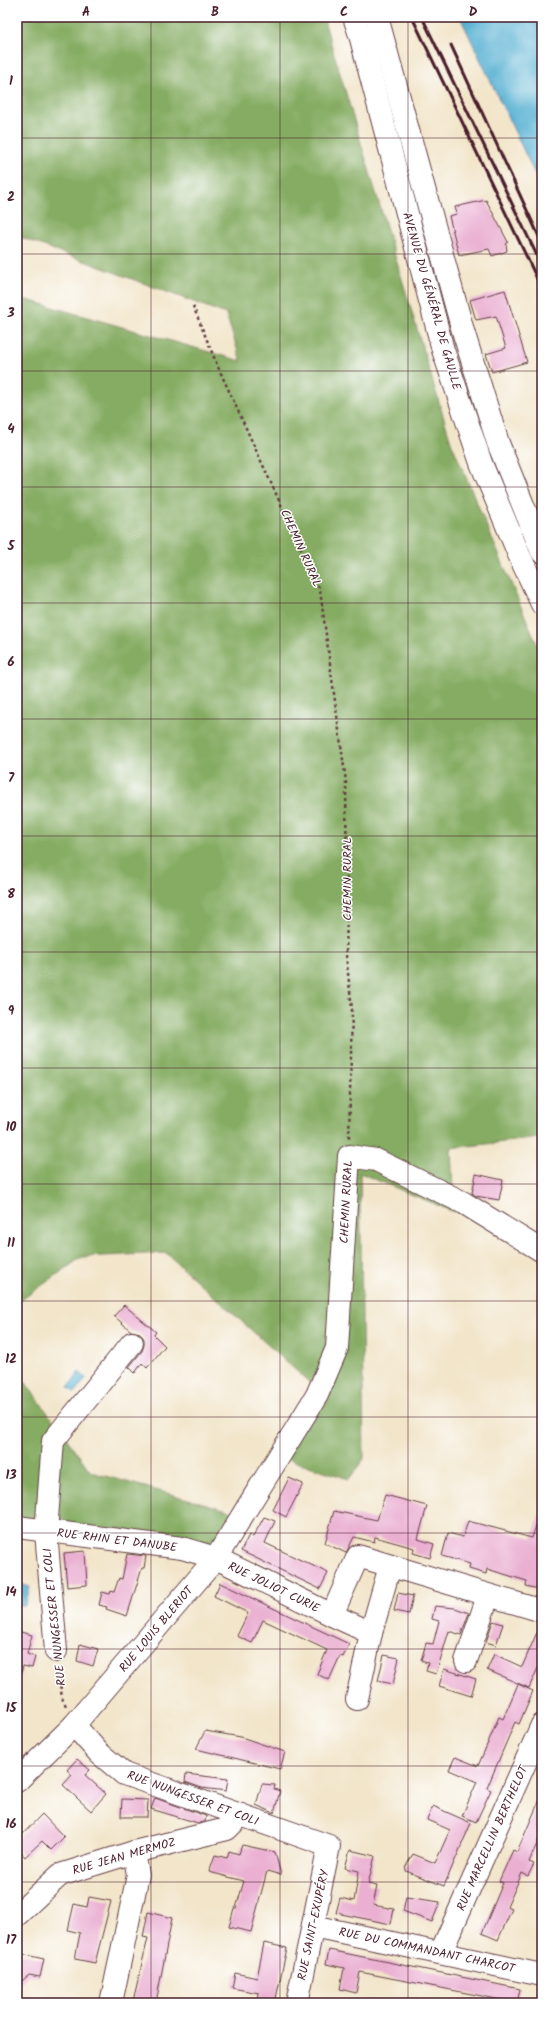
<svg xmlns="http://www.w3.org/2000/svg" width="559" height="2020" viewBox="0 0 559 2020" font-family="Kalam,sans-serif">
  <rect width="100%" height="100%" fill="#fff"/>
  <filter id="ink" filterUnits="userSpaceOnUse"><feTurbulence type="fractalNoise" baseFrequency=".025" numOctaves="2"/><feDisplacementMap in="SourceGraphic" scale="8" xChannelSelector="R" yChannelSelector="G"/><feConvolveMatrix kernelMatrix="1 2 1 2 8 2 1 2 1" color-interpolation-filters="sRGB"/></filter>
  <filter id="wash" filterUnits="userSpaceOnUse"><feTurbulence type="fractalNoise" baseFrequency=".012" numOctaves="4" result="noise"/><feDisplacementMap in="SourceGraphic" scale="16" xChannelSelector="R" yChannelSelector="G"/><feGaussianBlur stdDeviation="0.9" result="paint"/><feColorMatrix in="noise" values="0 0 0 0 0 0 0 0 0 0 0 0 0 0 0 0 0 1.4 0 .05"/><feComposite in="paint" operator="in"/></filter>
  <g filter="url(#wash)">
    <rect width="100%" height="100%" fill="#f2e5ca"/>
    <g fill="#85ac62" stroke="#686646">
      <path d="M17,17H323L451,442L542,656V1133L540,1138L451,1148L454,1212L360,1173L364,1459L349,1479L284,1458L321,1393L166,1253L82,1257L17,1303V297L241,361L226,314L17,236Z"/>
      <path d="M17,1371L91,1472L235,1512L212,1546L17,1520Z"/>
    </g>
    <g fill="#53afd1" stroke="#4e677e">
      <path d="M460,17H542V189Z"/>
      <path d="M79,1372L86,1378L75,1393L68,1387Z"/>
      <path d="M21,1584L30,1587L25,1606L17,1604V1595Z"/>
    </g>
    <g id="blocks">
      <g fill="#eaafd1">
        <path d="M486,200L508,242L506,244L507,251L492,256L489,249L459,255L449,216L457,214L455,207Z"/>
        <path d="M505,290L527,362L492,372L486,354L506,348L496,316L476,320L470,300Z"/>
        <path d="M476,1174L503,1180L499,1200L476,1196L472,1193Z"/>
        <path d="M124,1305L156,1332L154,1335L165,1346L147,1368L142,1363L135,1373L129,1367L142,1351L144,1345V1339L140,1333L131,1331L114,1316Z"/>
        <path d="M289,1478L303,1484L286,1517L273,1510Z"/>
        <path d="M385,1495L427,1506L418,1539L434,1544L430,1558L413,1553L414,1548L375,1537L374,1542L354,1537L346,1553L325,1543L334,1511L377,1520Z"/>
        <path d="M539,1516H542V1590L526,1586L527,1581L487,1569L486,1574L469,1569L470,1564L442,1556L448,1533L463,1537L468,1521L532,1538Z"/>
        <path d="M264,1517L275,1521L265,1543L328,1573L320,1589L241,1551L249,1535L253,1537Z"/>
        <path d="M85,1551L87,1585L67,1587L64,1553Z"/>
        <path d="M127,1554L146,1556L144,1568H142L127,1616L106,1609L107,1607L99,1605L102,1592L110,1594L111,1591L114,1592L119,1578L122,1579Z"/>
        <path d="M220,1583L349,1644L343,1657L340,1656L329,1680L317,1674L327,1650L263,1620L252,1643L237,1636L248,1613L214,1596Z"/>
        <path d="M398,1593L413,1596L409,1614L394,1611Z"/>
        <path d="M435,1606L455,1608L469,1613L461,1635L449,1631L436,1674L426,1671L428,1663L421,1661L426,1643L433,1644L439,1621L432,1619Z"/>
        <path d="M493,1621L503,1624L496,1645L486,1642Z"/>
        <path d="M541,1623L542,1659L529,1688L487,1670L494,1654L522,1667Z"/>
        <path d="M17,1631L32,1635L27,1654L35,1657L32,1668L23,1666L20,1676H17Z"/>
        <path d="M80,1644L98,1649L93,1666L77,1661Z"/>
        <path d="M384,1655L399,1658L393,1684L378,1681Z"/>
        <path d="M444,1669L476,1679L471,1696L439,1686Z"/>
        <path d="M518,1684L533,1691L519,1724L515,1722L487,1788L491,1790L476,1822L462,1816L477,1782L449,1770L455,1757L478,1766L499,1717L503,1719Z"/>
        <path d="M205,1731L241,1737L285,1752L280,1769L196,1749Z"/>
        <path d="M77,1759L90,1770L85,1775L106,1794L91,1811L63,1785L72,1775L67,1770Z"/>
        <path d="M186,1774L228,1779L226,1791L202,1788L185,1782Z"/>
        <path d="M262,1784L275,1785L274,1789L280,1791L274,1813L256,1805Z"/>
        <path d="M542,1794V1832L529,1862L534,1864L528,1876L522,1873L507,1907L512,1909L498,1940L482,1933L503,1883L499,1881L513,1850L517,1852Z"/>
        <path d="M155,1798L206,1816L205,1822L198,1823L151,1809Z"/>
        <path d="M122,1799L148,1800L147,1817H121Z"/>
        <path d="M433,1806L471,1823L444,1886L406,1871V1869L405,1868L413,1854L435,1863L450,1830L427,1820Z"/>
        <path d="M42,1814L64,1837L51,1850L42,1841L25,1857L17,1848V1840Z"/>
        <path d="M242,1845L275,1852L281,1875L267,1871L251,1932L229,1927L234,1908H236L244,1881L209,1872L215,1855L227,1858L229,1851L239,1854Z"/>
        <path d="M350,1850L375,1856L368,1884L377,1886L373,1905L394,1909L391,1924L336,1913L340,1898L354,1901L359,1871L345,1868Z"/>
        <path d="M89,1897L111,1901L95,1963L75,1959L80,1933L68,1930L74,1904L87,1907Z"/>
        <path d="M406,1897L440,1902L432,1922L403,1911Z"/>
        <path d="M148,1912L172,1918L156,2003L133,2001L148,1938L143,1937Z"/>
        <path d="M264,1943L287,1948L275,2003L258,2000L259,1993L232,1988L235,1973L257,1978Z"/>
        <path d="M329,1950L520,1989L517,2003L360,1972L356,1993L340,1989L344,1968L326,1964Z"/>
        <path d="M17,1953L44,1959L40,1977L29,1975L17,1985Z"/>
      </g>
    </g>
  </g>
  <g filter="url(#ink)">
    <use href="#blocks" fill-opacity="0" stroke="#633d43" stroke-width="1"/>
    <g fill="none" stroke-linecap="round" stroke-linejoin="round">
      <defs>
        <g id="minor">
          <path d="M17,1527L182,1548L216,1558L332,1615"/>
          <path d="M390,1566L371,1633L332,1615L358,1556L542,1611"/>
          <path d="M56,1651L46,1532L53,1441L132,1343"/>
          <path d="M466,1661L488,1596"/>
          <path d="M357,1699L371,1633"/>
          <path d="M74,1725L99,1753L124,1774L329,1846L297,2003"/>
          <path d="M17,1781L74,1725L216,1558L317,1395L337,1348L349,1156L376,1160L464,1203L542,1251"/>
          <path d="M17,1915L60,1875L134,1852L227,1829L241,1815"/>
          <path d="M313,1926L542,1975"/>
          <path d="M441,1952L542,1725"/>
          <path d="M111,2003L138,1875L134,1852"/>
        </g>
        <g id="major">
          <path d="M354,17L360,35L443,350L481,463L520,557L542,604"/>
          <path d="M377,17L463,331L498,443L542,552"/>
        </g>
      </defs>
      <use href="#minor" stroke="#633d43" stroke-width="24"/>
      <use href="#major" stroke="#633d43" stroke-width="24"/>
      <g stroke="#633d43" stroke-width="2.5" stroke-dasharray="3 3" stroke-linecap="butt">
        <path d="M193,306L218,367L320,590L346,782L347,911L346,955L352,1009L349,1139"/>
        <path d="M58,1668L62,1698L66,1706"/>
      </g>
      <use href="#minor" stroke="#fff" stroke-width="22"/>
      <use href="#major" stroke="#fff" stroke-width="22"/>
      <g stroke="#4a1f2b" stroke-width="3">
        <path d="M412,17L542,289"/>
        <path d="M422,17L542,266"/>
        <path d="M451,45L542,243"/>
      </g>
    </g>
  </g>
  <path fill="none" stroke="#4a1f2b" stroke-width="1" stroke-opacity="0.55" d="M151,17V2003M280,17V2003M408,17V2003M17,138H542M17,254H542M17,371H542M17,487H542M17,603H542M17,719H542M17,836H542M17,952H542M17,1068H542M17,1184H542M17,1301H542M17,1417H542M17,1533H542M17,1649H542M17,1766H542M17,1882H542"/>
  <g text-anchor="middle" stroke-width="3" stroke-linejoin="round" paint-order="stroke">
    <g font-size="12" fill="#4a1f2b" stroke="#fff">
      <text transform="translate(432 301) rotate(74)" y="4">AVENUE DU GÉNÉRAL DE GAULLE</text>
      <text transform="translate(301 548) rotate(66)" y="4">CHEMIN RURAL</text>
      <text transform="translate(347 879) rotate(-90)" y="4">CHEMIN RURAL</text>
      <text transform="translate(346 1202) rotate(-87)" y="4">CHEMIN RURAL</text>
      <text transform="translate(117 1540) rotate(7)" y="4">RUE RHIN ET DANUBE</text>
      <text transform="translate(274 1587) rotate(26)" y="4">RUE JOLIOT CURIE</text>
      <text transform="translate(54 1617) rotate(-96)" y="4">RUE NUNGESSER ET COLI</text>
      <text transform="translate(156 1629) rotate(-50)" y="4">RUE LOUIS BLERIOT</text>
      <text transform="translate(193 1798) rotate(20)" y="4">RUE NUNGESSER ET COLI</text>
      <text transform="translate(492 1838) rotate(-66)" y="4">RUE MARCELLIN BERTHELOT</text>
      <text transform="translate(124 1856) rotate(-16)" y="4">RUE JEAN MERMOZ</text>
      <text transform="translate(313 1925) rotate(-78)" y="4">RUE SAINT-EXUPÉRY</text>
      <text transform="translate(427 1950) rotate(12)" y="4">RUE DU COMMANDANT CHARCOT</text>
    </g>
  </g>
  <rect width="559" height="2020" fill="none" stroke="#fff" stroke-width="44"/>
  <rect x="22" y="22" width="515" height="1976" fill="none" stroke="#4a1f2b" stroke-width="1.5"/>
  <g font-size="13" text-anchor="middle" font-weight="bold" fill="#4a1f2b">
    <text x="86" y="16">A</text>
    <text x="215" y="16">B</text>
    <text x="344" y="16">C</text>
    <text x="473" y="16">D</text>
    <text x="11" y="85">1</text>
    <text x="11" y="201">2</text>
    <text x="11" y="317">3</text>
    <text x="11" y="433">4</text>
    <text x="11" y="550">5</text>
    <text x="11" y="666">6</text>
    <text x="11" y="782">7</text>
    <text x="11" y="898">8</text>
    <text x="11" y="1015">9</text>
    <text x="11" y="1131">10</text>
    <text x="11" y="1247">11</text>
    <text x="11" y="1363">12</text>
    <text x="11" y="1479">13</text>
    <text x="11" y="1596">14</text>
    <text x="11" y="1712">15</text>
    <text x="11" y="1828">16</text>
    <text x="11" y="1944">17</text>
  </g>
</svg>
